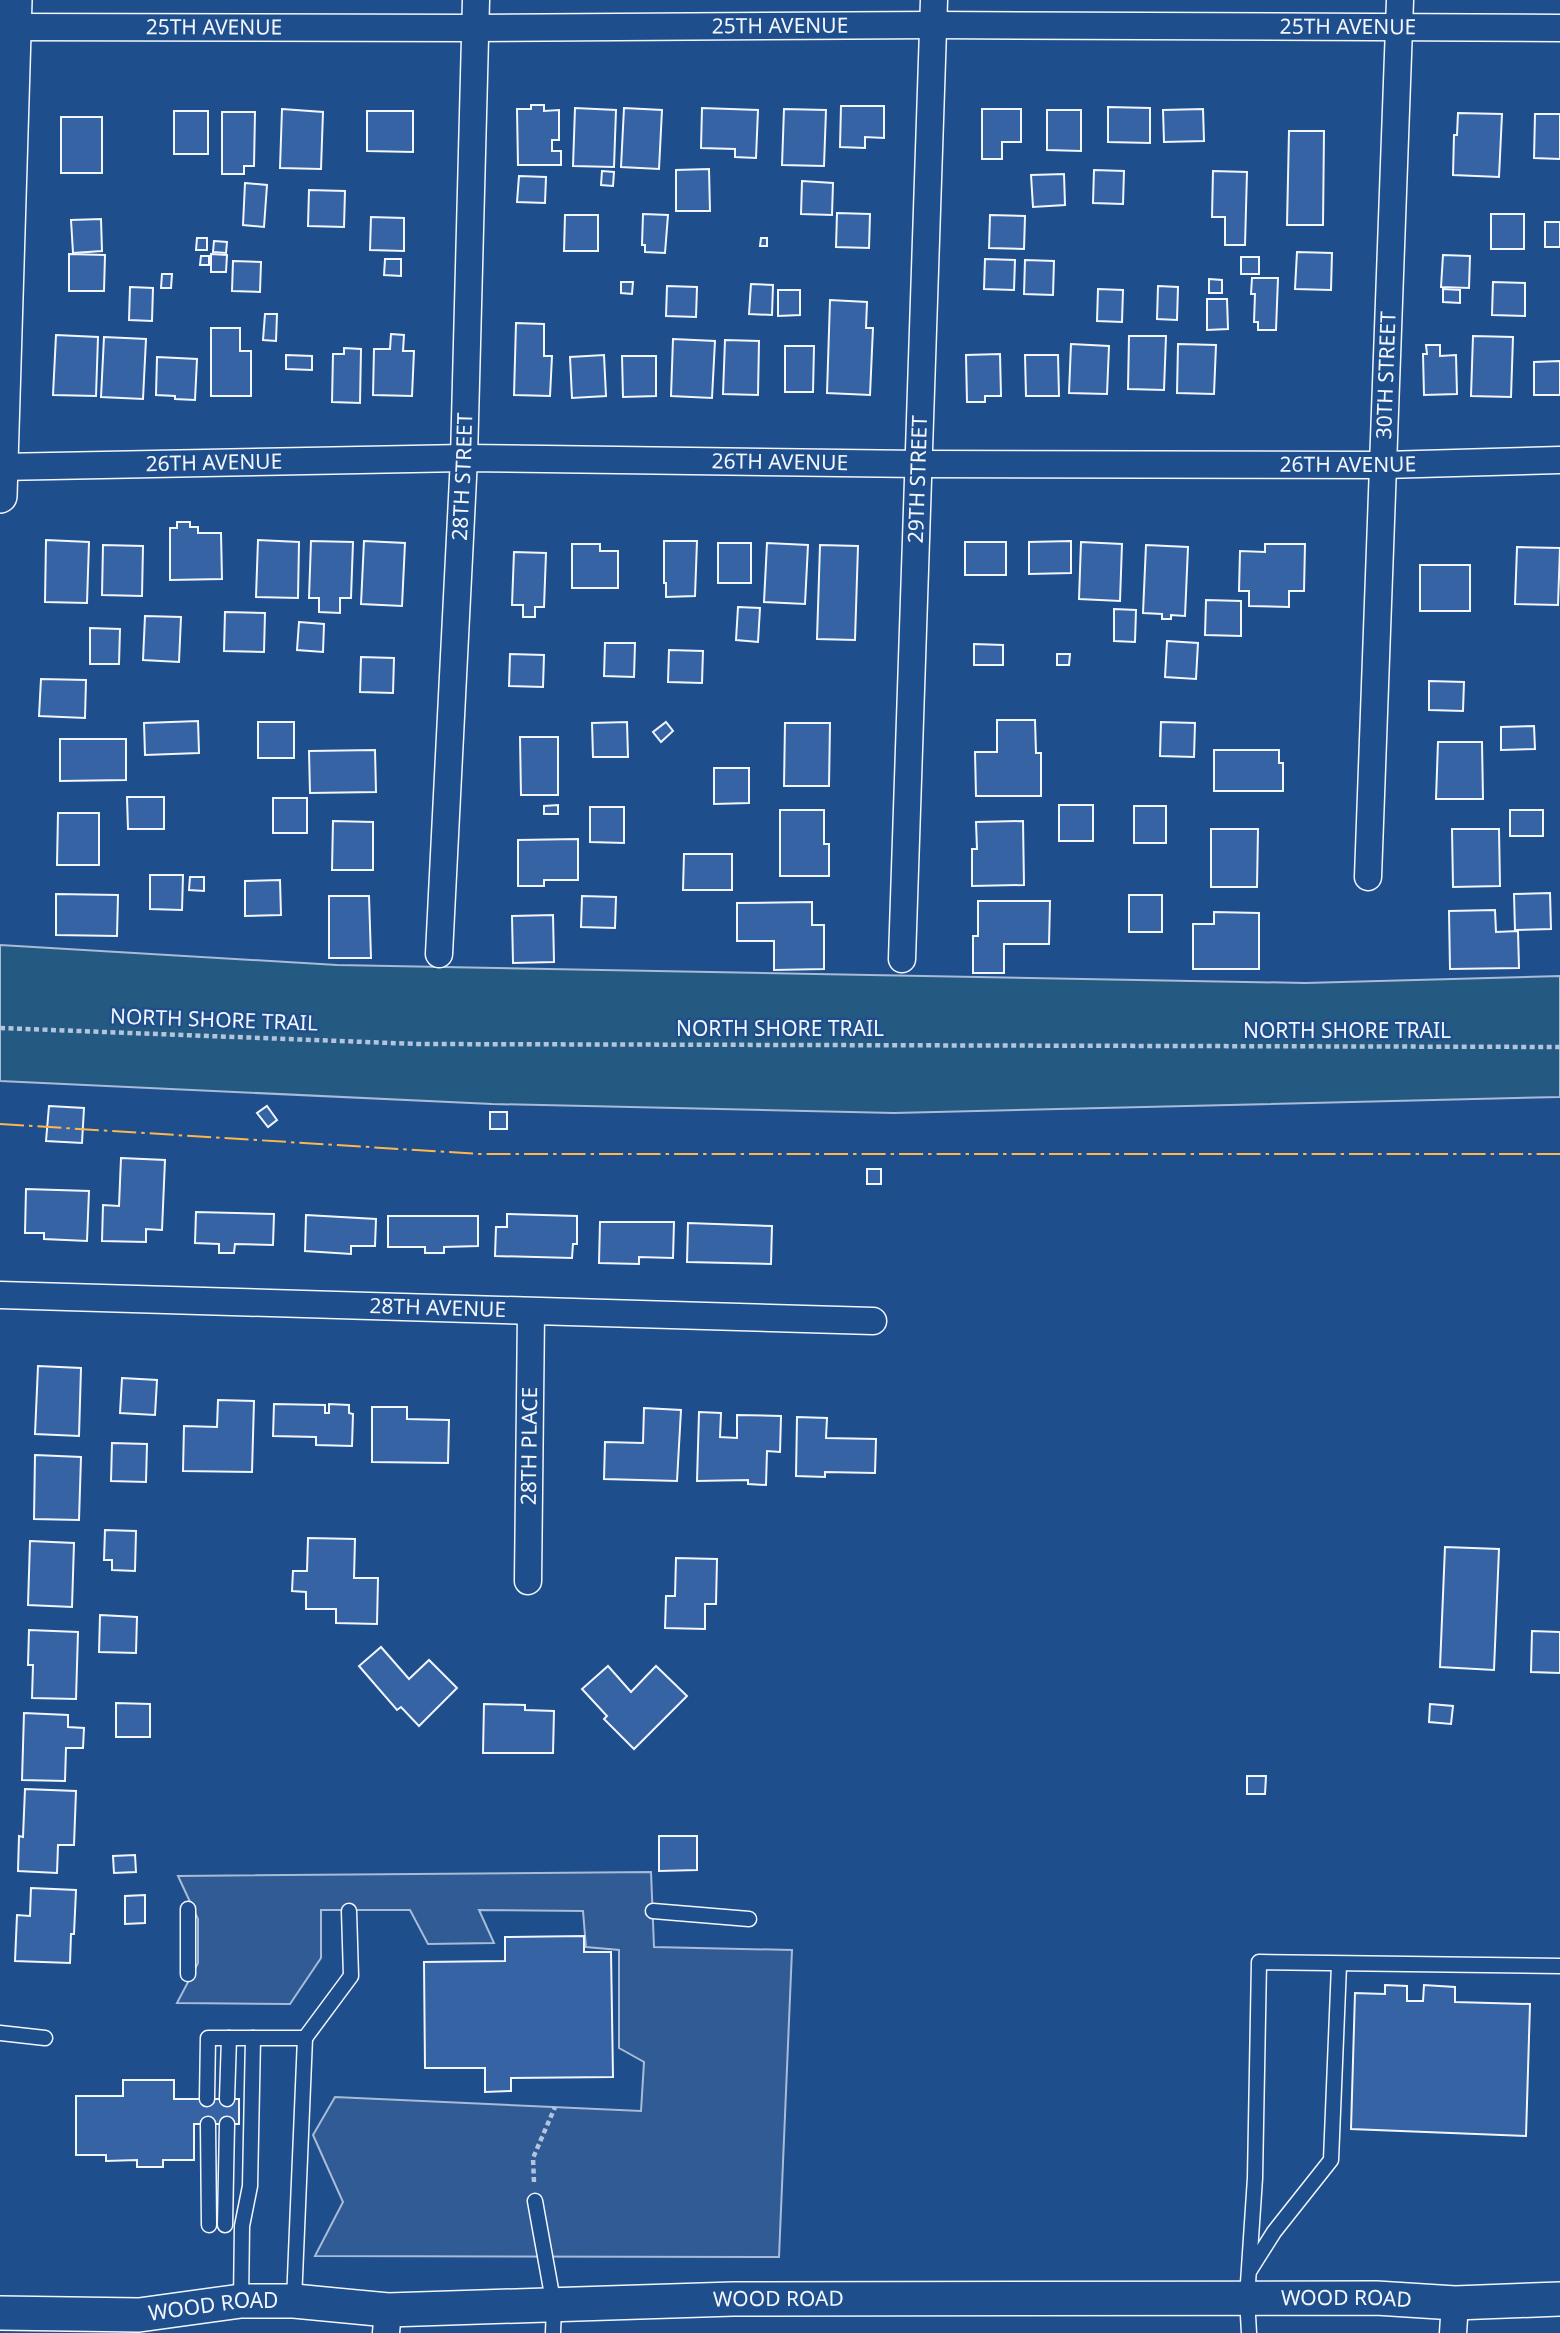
<svg xmlns="http://www.w3.org/2000/svg" width="1560" height="2333" viewBox="0 0 1560 2333" font-family="'Noto Sans',sans-serif">
  <rect width="100%" height="100%" fill="#1f4e8c"/>
  <path fill="#245a82" stroke="#a8bbd7" stroke-width="2" d="M0,945L337,965L1305,983L1560,976V1097L894,1113L492,1104L0,1081Z"/>
  <path fill="#305b95" stroke="#a8bbd7" stroke-width="2" d="M651,1872L654,1947L792,1950L779,2257L315,2256L343,2202L313,2135L335,2097L641,2111L644,2062L619,2048V1950L586,1947L583,1911L479,1910L494,1943L428,1944L410,1910H321V1958L290,2004L177,2003L198,1963V1919L178,1876Z"/>
  <g fill="#3563a3" stroke="#f2f6ff" stroke-width="2">
    <path d="M531,105H544V111L559,110V140H552V151H561V165H518L517,109H531Z"/>
    <path d="M841,106H884V138L865,137V148L840,147Z"/>
    <path d="M1108,107L1150,108V143L1108,142Z"/>
    <path d="M575,108L616,110L614,167L573,166Z"/>
    <path d="M624,108L662,110L659,169L621,167Z"/>
    <path d="M702,108L758,110L756,158L735,157V149L701,148Z"/>
    <path d="M282,109L323,112L321,169L280,168Z"/>
    <path d="M784,109L826,110L824,166L782,165Z"/>
    <path d="M982,109H1021V142H1002V159H982Z"/>
    <path d="M1203,109L1204,141L1164,142L1163,110Z"/>
    <path d="M1047,110H1081V151L1047,150Z"/>
    <rect x="174" y="111" width="34" height="43"/>
    <path d="M367,111H413V152L367,151Z"/>
    <path d="M222,112H255L254,166H244V174H222Z"/>
    <path d="M1458,113L1502,114L1499,177L1453,175L1454,135H1457Z"/>
    <path d="M1535,114H1560V159L1534,158Z"/>
    <rect x="61" y="117" width="41" height="56"/>
    <path d="M1289,131H1324L1323,225H1287Z"/>
    <path d="M709,169L710,211H676V170Z"/>
    <path d="M1094,170L1124,171L1123,204L1093,203Z"/>
    <path d="M602,171L614,172L613,186L601,185Z"/>
    <path d="M1213,171L1247,172L1245,245H1225V217H1212Z"/>
    <path d="M1064,174L1065,205L1033,207L1031,175Z"/>
    <path d="M519,176L546,177L545,203L517,202Z"/>
    <path d="M802,181L833,183L832,215L801,214Z"/>
    <path d="M245,183L267,185L264,227L243,225Z"/>
    <path d="M309,190L345,191L344,227L308,226Z"/>
    <path d="M837,213L870,214L869,248L836,247Z"/>
    <path d="M643,214L668,215L665,253L645,252V245H642Z"/>
    <rect x="1491" y="214" width="33" height="35"/>
    <path d="M565,215H598V251H564Z"/>
    <path d="M990,215L1025,216L1024,249L989,248Z"/>
    <path d="M371,217L404,218V251L370,250Z"/>
    <path d="M101,219L102,251L73,253L71,220Z"/>
    <rect x="1545" y="222" width="15" height="25"/>
    <path d="M197,238H207V250H196Z"/>
    <path d="M761,238H767V246H760Z"/>
    <path d="M214,241L227,242L226,253L213,252Z"/>
    <path d="M1297,252L1332,253L1331,290L1295,289Z"/>
    <path d="M69,254L105,255L104,291H69Z"/>
    <path d="M211,254L227,255L226,272H211Z"/>
    <path d="M1443,255L1470,256L1469,288L1441,287Z"/>
    <path d="M201,256H209V265H200Z"/>
    <rect x="1241" y="257" width="18" height="17"/>
    <path d="M385,259H401V276L384,275Z"/>
    <path d="M985,259L1015,260L1014,290L984,289Z"/>
    <path d="M1025,260L1054,261L1053,295L1024,294Z"/>
    <path d="M233,261L261,262L260,292L232,291Z"/>
    <path d="M162,274H172L171,288H161Z"/>
    <path d="M1252,278H1278L1276,330H1258V322H1254L1255,294H1251Z"/>
    <path d="M1209,279L1222,280V293H1209Z"/>
    <path d="M621,282H633L632,294L621,293Z"/>
    <path d="M1493,282L1525,283V316L1492,315Z"/>
    <path d="M751,284L773,285L772,315L749,314Z"/>
    <path d="M667,286L697,287L696,317L666,316Z"/>
    <path d="M1158,286L1178,287L1177,320L1157,319Z"/>
    <path d="M130,287L153,288L152,321L129,320Z"/>
    <path d="M1098,289L1123,290L1122,322L1097,321Z"/>
    <path d="M1443,289L1460,290V303L1443,302Z"/>
    <path d="M778,290H800V315L778,316Z"/>
    <path d="M1207,299H1227L1228,329L1207,330Z"/>
    <path d="M830,300L867,302L866,328H873L870,395L827,393Z"/>
    <path d="M265,314H277L276,341L263,340Z"/>
    <path d="M516,323L544,324V356H552L550,396L514,395Z"/>
    <path d="M211,328H240V351H251V396H211Z"/>
    <path d="M391,334L404,335L403,351H414L412,396L373,395L374,349H390Z"/>
    <path d="M56,335L98,337L96,396L53,395Z"/>
    <path d="M1129,336H1166L1164,390L1128,389Z"/>
    <path d="M1473,336L1513,337L1511,397L1471,396Z"/>
    <path d="M104,337L146,339L143,399L101,397Z"/>
    <path d="M673,339L715,341L712,398L671,396Z"/>
    <path d="M725,340L759,341L758,395L723,394Z"/>
    <path d="M1071,344L1109,346L1107,394L1069,393Z"/>
    <path d="M1178,344L1216,345L1214,394L1177,393Z"/>
    <path d="M1426,345H1440V356L1456,355L1457,394L1424,395L1423,354H1427Z"/>
    <path d="M785,346H814L813,392H785Z"/>
    <path d="M344,348L361,349L360,403L332,402L333,354H344Z"/>
    <path d="M1000,354L1001,396H985V402H967L966,355Z"/>
    <path d="M286,355L312,356V370L286,369Z"/>
    <path d="M604,355L606,396L572,398L570,357Z"/>
    <path d="M1025,355H1058L1059,396H1026Z"/>
    <path d="M622,356H656V396L623,397Z"/>
    <path d="M157,357L197,359L195,400L175,399V396L156,395Z"/>
    <path d="M1560,361V395H1534V362Z"/>
    <path d="M177,522H190V527H198V533H221L222,579L170,580V528H177Z"/>
    <path d="M46,540L89,542L87,603L45,602Z"/>
    <path d="M258,540L299,542L298,598L256,597Z"/>
    <path d="M311,541L353,542L351,598H340V613L319,612V598H309Z"/>
    <path d="M364,541L405,543L402,606L361,604Z"/>
    <path d="M664,541H697L695,596L666,597V583H664Z"/>
    <path d="M1071,541V573L1029,574V542Z"/>
    <rect x="965" y="542" width="41" height="33"/>
    <path d="M1081,542L1122,544L1120,601L1079,599Z"/>
    <rect x="718" y="543" width="33" height="40"/>
    <path d="M767,543L808,545L805,604L764,602Z"/>
    <path d="M572,544H600V551H618V588H572Z"/>
    <path d="M1265,544H1305L1304,591H1289V607L1249,606V591H1239L1240,551L1265,552Z"/>
    <path d="M103,545L143,546L142,596L102,595Z"/>
    <path d="M820,545L858,546L855,640L817,639Z"/>
    <path d="M1146,545L1188,547L1185,616L1171,615V619H1162V614L1143,613Z"/>
    <path d="M1517,547L1560,548L1558,605L1515,604Z"/>
    <path d="M514,552L546,553L544,607H535V617H523V605H512Z"/>
    <rect x="1420" y="565" width="50" height="46"/>
    <path d="M1206,600L1241,601V636L1205,635Z"/>
    <path d="M738,607L760,608L758,642L736,640Z"/>
    <path d="M1114,609L1136,610L1135,642L1114,641Z"/>
    <path d="M225,612L265,613L264,652L224,651Z"/>
    <path d="M145,616L181,617L179,662L143,660Z"/>
    <path d="M299,622L324,624L323,652L297,650Z"/>
    <path d="M90,628L120,629L119,664H90Z"/>
    <path d="M1167,641L1198,643L1196,679L1165,677Z"/>
    <path d="M605,643H635L634,677L604,676Z"/>
    <path d="M974,644L1003,645V665H974Z"/>
    <path d="M669,650L703,651L702,683L668,682Z"/>
    <path d="M510,654L544,655L543,687L509,686Z"/>
    <path d="M1057,654H1070L1069,665H1057Z"/>
    <path d="M361,657L394,658L393,693L360,692Z"/>
    <path d="M41,679L86,680L85,718L39,716Z"/>
    <path d="M1429,681L1464,682L1463,711L1429,710Z"/>
    <path d="M997,720H1035L1036,753H1041V796H976L975,752H997Z"/>
    <path d="M198,721L199,753L145,755L144,723Z"/>
    <rect x="258" y="722" width="36" height="36"/>
    <path d="M627,722L628,757H593L592,723Z"/>
    <path d="M666,722L673,731L661,742L653,732Z"/>
    <path d="M1161,722L1195,723L1194,757L1160,756Z"/>
    <path d="M785,723H830L829,786H784Z"/>
    <path d="M1534,726L1535,749L1501,750V727Z"/>
    <path d="M520,737H558V795H521Z"/>
    <path d="M60,739H126V780L60,781Z"/>
    <path d="M1438,742H1482L1483,799H1436Z"/>
    <path d="M375,750L376,792L310,793L309,751Z"/>
    <path d="M1214,750H1279V763H1283V791H1214Z"/>
    <path d="M714,768H749V803L714,804Z"/>
    <path d="M127,797H164V829H128Z"/>
    <rect x="273" y="798" width="34" height="35"/>
    <path d="M558,805V814H544V806Z"/>
    <rect x="1059" y="805" width="34" height="36"/>
    <rect x="1134" y="806" width="32" height="37"/>
    <path d="M590,807H624V843L590,842Z"/>
    <path d="M780,810H824V844H829V876H780Z"/>
    <rect x="1510" y="810" width="33" height="26"/>
    <path d="M58,813H99V865H57Z"/>
    <path d="M333,821L373,822V870H332Z"/>
    <path d="M1023,821L1024,885L972,886V849H977L976,822Z"/>
    <path d="M1211,829H1258L1257,887H1211Z"/>
    <path d="M1452,829H1499L1500,886L1453,887Z"/>
    <path d="M578,839V880H544V886H518V840Z"/>
    <path d="M684,854H732V890H683Z"/>
    <path d="M150,875H183L182,910L150,909Z"/>
    <path d="M190,877H204V891L189,890Z"/>
    <path d="M280,880L281,915L245,916V881Z"/>
    <path d="M1550,893L1551,929L1515,930L1514,894Z"/>
    <path d="M56,894L118,895L117,936L56,935Z"/>
    <rect x="1129" y="895" width="33" height="37"/>
    <path d="M329,896H369L371,958H329Z"/>
    <path d="M582,896L616,897L615,928L581,927Z"/>
    <path d="M978,901H1050L1049,944H1004V973H973V936H978Z"/>
    <path d="M812,902V925H824V969L774,970V941H737V903Z"/>
    <path d="M1495,910L1496,932L1518,931L1519,968L1450,969L1449,911Z"/>
    <path d="M1214,912L1259,913V969H1193V924H1214Z"/>
    <path d="M553,915L554,962L513,963L512,916Z"/>
    <path d="M49,1106L84,1108L82,1143L46,1141Z"/>
    <path d="M267,1106L277,1120L268,1127L257,1113Z"/>
    <rect x="490" y="1112" width="17" height="17"/>
    <path d="M121,1158L165,1160L162,1230L146,1229V1242L102,1241L103,1205L119,1206Z"/>
    <rect x="867" y="1169" width="14" height="15"/>
    <path d="M26,1189L89,1191L87,1241L44,1239V1233H25Z"/>
    <path d="M196,1212L274,1214L273,1245L235,1244L234,1253H219V1244L195,1243Z"/>
    <path d="M507,1214L577,1216V1244H573L572,1258L495,1256L496,1227H507Z"/>
    <path d="M306,1215L376,1219L375,1246H351V1254L305,1251Z"/>
    <path d="M388,1216H478V1246L444,1247V1253H425V1247H388Z"/>
    <path d="M600,1222H674L673,1258L639,1257V1264L599,1263Z"/>
    <path d="M688,1223L772,1226L771,1264L687,1262Z"/>
    <path d="M38,1366L81,1368L79,1436L35,1434Z"/>
    <path d="M122,1378L157,1380L155,1415L120,1413Z"/>
    <path d="M218,1400L254,1401L252,1472L183,1471L184,1426L217,1427Z"/>
    <path d="M274,1404L325,1405V1413H329V1404L349,1405V1413L353,1414L352,1446L316,1445V1437L273,1436Z"/>
    <path d="M372,1407H407V1419L449,1420L448,1463L372,1462Z"/>
    <path d="M644,1408L681,1410L677,1481L604,1479L605,1442L643,1443Z"/>
    <path d="M699,1412L721,1413L720,1437L737,1438V1415L781,1416L780,1452L767,1451L766,1485L748,1484V1480L697,1481Z"/>
    <path d="M797,1417L827,1418L826,1438L876,1439L875,1473L825,1472V1477L796,1476Z"/>
    <path d="M112,1443L147,1444L146,1482L111,1481Z"/>
    <path d="M35,1455L81,1457L79,1520L34,1519Z"/>
    <path d="M105,1530L136,1531L135,1571L112,1570V1560H104Z"/>
    <path d="M308,1538L355,1539L354,1578H378L377,1624L336,1623V1609H306V1592L292,1591L293,1571H307Z"/>
    <path d="M30,1541L74,1543L72,1607L28,1605Z"/>
    <path d="M1445,1547L1499,1549L1494,1670L1440,1667Z"/>
    <path d="M676,1558L717,1559L716,1604H705V1629L665,1628L666,1596H675Z"/>
    <path d="M100,1615L137,1617L136,1653L99,1652Z"/>
    <path d="M29,1630L78,1632L76,1699L32,1698L33,1665H28Z"/>
    <path d="M1532,1631L1560,1632V1673L1531,1672Z"/>
    <path d="M381,1647L409,1679L429,1660L457,1688L419,1726L401,1707L397,1710L359,1666Z"/>
    <path d="M608,1666L631,1692L656,1666L687,1696L634,1749L604,1719L607,1716L582,1689Z"/>
    <path d="M116,1703L150,1704V1737H116Z"/>
    <path d="M484,1704L525,1705V1710L554,1711L553,1753H483Z"/>
    <path d="M1430,1704L1453,1706L1451,1724L1429,1722Z"/>
    <path d="M24,1713L68,1715V1727L84,1728L83,1748H66L65,1781L22,1780Z"/>
    <path d="M1247,1776H1266L1265,1794H1247Z"/>
    <path d="M25,1789L76,1791L74,1845H58L57,1873L18,1871L19,1836L23,1837Z"/>
    <path d="M659,1836H697V1870L659,1871Z"/>
    <path d="M135,1855L136,1872L114,1873L113,1856Z"/>
    <path d="M31,1888L76,1890L74,1934H71L70,1963L15,1961L17,1915L30,1916Z"/>
    <path d="M145,1895V1923L125,1924V1896Z"/>
    <path d="M584,1936V1952H611L613,2077L511,2078V2091L485,2092V2068H425L424,1962L505,1961V1937Z"/>
    <path d="M1385,1985L1407,1986V2001H1423L1424,1985L1455,1987V2002L1530,2004L1526,2136L1351,2129L1355,1993L1385,1994Z"/>
    <path d="M123,2080H174V2099H239V2124H194V2160H163V2167H137V2160L106,2161V2155H76V2096H123Z"/>
  </g>
  <g fill="none" stroke-linecap="round" stroke-linejoin="round">
    <defs>
      <g id="service">
        <path d="M653,1911L749,1919"/>
        <path d="M188,1974V1909"/>
        <path d="M0,2033L45,2038"/>
        <path d="M207,2099L208,2038H305L351,1976L349,1911"/>
        <path d="M227,2099L229,2038"/>
        <path d="M208,2124L209,2225"/>
        <path d="M535,2201L554,2306L553,2333"/>
        <path d="M225,2225L227,2124"/>
        <path d="M1250,2270L1274,2232L1331,2160L1339,1965"/>
        <path d="M241,2301L242,2226L250,2186L253,2038"/>
        <path d="M294,2301L305,2038"/>
        <path d="M1249,2333L1247,2298L1255,2178L1259,1962L1560,1966"/>
      </g>
      <g id="minor">
        <path id="s1" d="M0,27L475,28L934,25L1560,28"/>
        <path id="s2" d="M0,467L464,458L919,464L1384,465L1560,460"/>
        <path id="s3" d="M1368,877L1400,0"/>
        <path id="s4" d="M439,954L464,458L476,0"/>
        <path id="s5" d="M902,959L934,0"/>
        <path id="s6" d="M0,1295L873,1321"/>
        <path id="s7" d="M528,1581L531,1312"/>
        <path d="M386,2333L388,2310"/>
        <path d="M1453,2333L1455,2303"/>
      </g>
      <g id="tertiary">
        <path d="M0,496L15,0"/>
        <path id="s8" d="M0,2313L139,2315L241,2301H294L388,2310L733,2299L1376,2298L1455,2303L1560,2299"/>
      </g>
    </defs>
    <use href="#service" stroke="#f2f6ff" stroke-width="17"/>
    <use href="#minor" stroke="#f2f6ff" stroke-width="29"/>
    <use href="#tertiary" stroke="#f2f6ff" stroke-width="36"/>
    <g stroke="#b3c4dc" stroke-width="4.5" stroke-dasharray="5 3.5" stroke-linecap="butt">
      <path d="M0,1028L418,1044L1560,1047"/>
      <path d="M534,2182L533,2158L555,2107"/>
    </g>
    <use href="#service" stroke="#1f4e8c" stroke-width="14"/>
    <use href="#minor" stroke="#1f4e8c" stroke-width="26"/>
    <use href="#tertiary" stroke="#1f4e8c" stroke-width="33"/>
    <path stroke="#ffb74d" stroke-width="2" stroke-dasharray="24 5 3.5 5" stroke-linecap="butt" d="M0,1124L480,1154H1560"/>
  </g>
  <g text-anchor="middle" stroke-width="5" stroke-linejoin="round" paint-order="stroke">
    <g font-size="21" fill="#f2f6ff" stroke="#1f4e8c">
      <text dy="7" stroke="none"><textPath href="#s1" startOffset="780">25TH AVENUE</textPath></text>
      <text dy="7" stroke="none"><textPath href="#s1" startOffset="1348">25TH AVENUE</textPath></text>
      <text dy="7" stroke="none"><textPath href="#s1" startOffset="214">25TH AVENUE</textPath></text>
      <text dy="7" stroke="none"><textPath href="#s3" startOffset="502">30TH STREET</textPath></text>
      <text dy="7" stroke="none"><textPath href="#s2" startOffset="780">26TH AVENUE</textPath></text>
      <text dy="7" stroke="none"><textPath href="#s2" startOffset="214">26TH AVENUE</textPath></text>
      <text dy="7" stroke="none"><textPath href="#s2" startOffset="1348">26TH AVENUE</textPath></text>
      <text dy="7" stroke="none"><textPath href="#s4" startOffset="478">28TH STREET</textPath></text>
      <text dy="7" stroke="none"><textPath href="#s5" startOffset="480">29TH STREET</textPath></text>
      <text transform="translate(214 1020) rotate(2)" y="7">NORTH SHORE TRAIL</text>
      <text x="780" y="1036">NORTH SHORE TRAIL</text>
      <text x="1347" y="1038">NORTH SHORE TRAIL</text>
      <text dy="7" stroke="none"><textPath href="#s6" startOffset="438">28TH AVENUE</textPath></text>
      <text dy="7" stroke="none"><textPath href="#s7" startOffset="135">28TH PLACE</textPath></text>
      <text dy="7" stroke="none"><textPath href="#s8" startOffset="780">WOOD ROAD</textPath></text>
      <text dy="7" stroke="none"><textPath href="#s8" startOffset="1348">WOOD ROAD</textPath></text>
      <text dy="7" stroke="none"><textPath href="#s8" startOffset="214">WOOD ROAD</textPath></text>
    </g>
  </g>
</svg>
